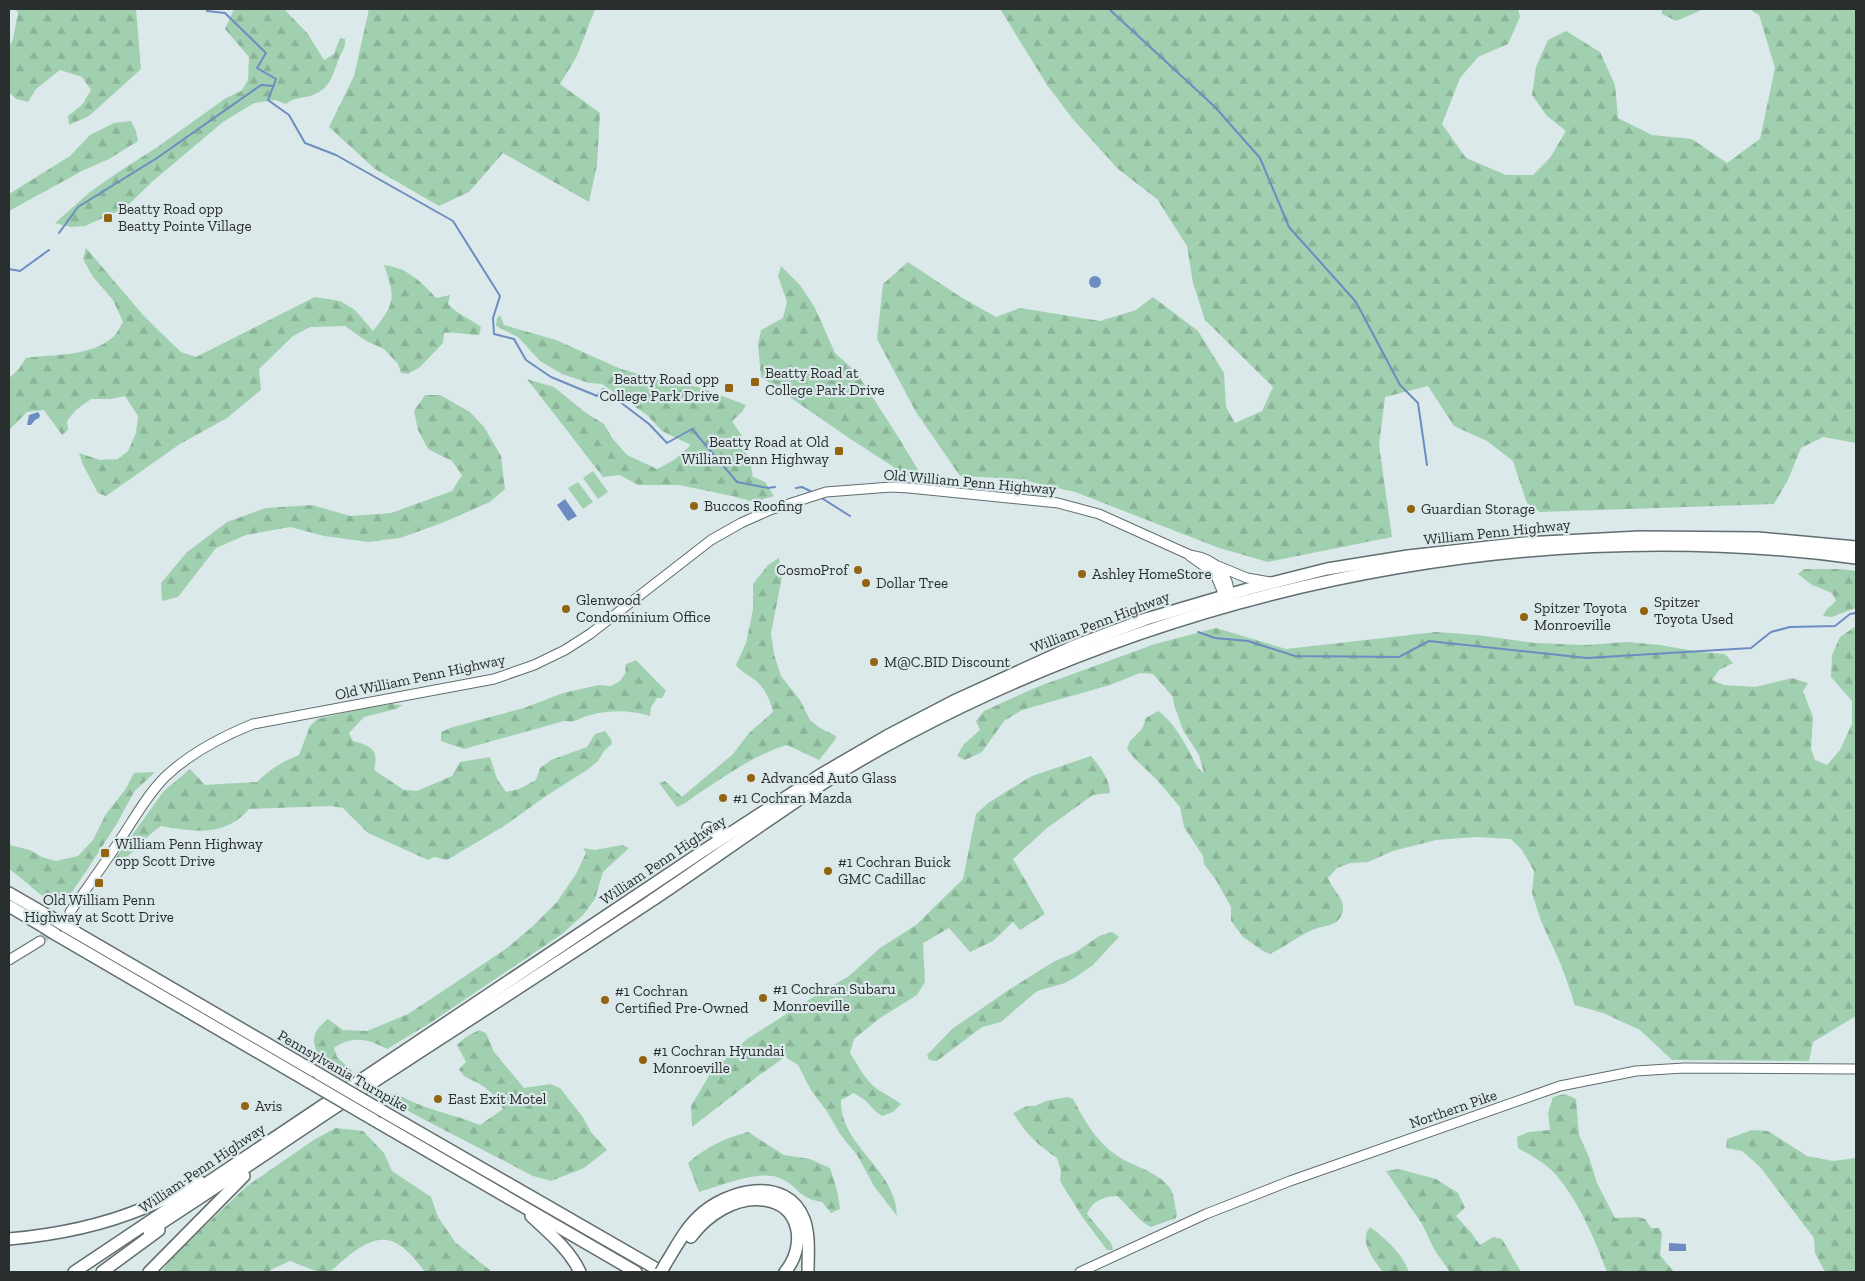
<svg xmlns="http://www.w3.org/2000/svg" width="1865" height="1281" viewBox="0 0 1865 1281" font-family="'Zilla Slab',serif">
  <defs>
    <pattern id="forest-firs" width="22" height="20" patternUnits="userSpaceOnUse" patternTransform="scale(1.25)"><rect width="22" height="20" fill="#a0d0af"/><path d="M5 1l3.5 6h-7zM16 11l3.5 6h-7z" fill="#8ab397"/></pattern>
  </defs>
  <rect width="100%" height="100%" fill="#dce9eb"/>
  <g fill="#a0d0af">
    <path d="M593,471L608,492L598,499L583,478Z"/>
    <path d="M578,482L593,502L583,509L568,488Z"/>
  </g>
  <g fill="url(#forest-firs)">
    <path d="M16,9H136L141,69L89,116L69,125L68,116L82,105L91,90L82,77L60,70L36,89L28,102L16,99L9,92V47L13,39L18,13Z"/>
    <path d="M234,9H284L308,34L324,60L334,54L340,38L345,39C346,47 342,51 339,58C333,74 331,88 313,95C302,99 296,96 286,104L275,100L254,103L223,122L153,181L125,208L85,226L71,227L55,223L90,192L117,173L156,148L226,98L241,91L248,80L249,57L225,29Z"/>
    <path d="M369,9H595L577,56L560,84L600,113L597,165L589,202L503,153L469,192L439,206L375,169L329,127L354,76Z"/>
    <path d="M1000,9H1518L1520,17L1508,44L1478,57L1460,78L1442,124L1466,158L1506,175H1533L1550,158L1566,131L1547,116L1532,95L1536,67L1548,40L1566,31L1600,52L1615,85L1618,118L1652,135L1692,139L1727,163L1760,139L1775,68L1759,15L1749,9H1856V443L1823,437L1801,448L1788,480L1774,504L1540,512L1527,503L1513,461L1487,441L1454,426L1428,386L1385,397L1379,445L1392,537L1268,562L1219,548L1075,492L1018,479L960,476L916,412L877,339L883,284L908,262L959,296L996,317L1020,308L1100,321L1136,310L1153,297L1198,331L1224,373L1226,407L1235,423L1262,411L1273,387L1205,320L1193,283L1187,246L1157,199L1118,169L1072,118L1047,85Z"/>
    <path d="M1662,9H1704L1676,21L1662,14Z"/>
    <path d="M131,121L136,131L138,141L109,159L82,171L9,211V194L70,156L90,135L114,123Z"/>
    <path d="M86,248L143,315L161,333L181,352L196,357L315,297L340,301L355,310L373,331C395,303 396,299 384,265C407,268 421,281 436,298L450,295L448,304C457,314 469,318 481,327L479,335C471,335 450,331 444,333L443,343L420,367L408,374L401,373L398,364L384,349L366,341L345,326L310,327L293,336L259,369L261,390L227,418L180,444L106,496L98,493L83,465L79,453L100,460L118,459L128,451L136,433L138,416L125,396L111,399H91L76,410L67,421L68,430L62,435L44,410L27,412L9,430V378L18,370L26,358C54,354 89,357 112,338C117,334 120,327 123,322L113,300L93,277L83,259Z"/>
    <path d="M781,266L800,285L815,308L835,353L857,373L897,435L924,480L909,477L846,436L761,377L758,345L761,330L783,318L787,302L778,276Z"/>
    <path d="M500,315L504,325L556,340L621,369L659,380L698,387L746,405L742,412L732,421L742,436L745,451L750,461L753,477L765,482L774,496L754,502L732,496L679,485H638L620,475L603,477L527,379L554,387L586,413L604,424L612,438L627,455L657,469L674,460L690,446L689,444L662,431L647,415L602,384L589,383L562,374L540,361L518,337L496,326L497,318Z"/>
    <path d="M425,395H440L470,412L484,427L501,456L505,489L490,502L442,523L400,538L368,542L324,536L290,527L246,535L216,548L178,597L162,601L161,583L187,552L227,522L266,508L312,505L350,516L391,513L452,491L462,475L452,461L428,449L418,430L414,411Z"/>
    <path d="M779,558L782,577L771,633L774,654L781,676L800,700L810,720L820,728L836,736L835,740L819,760L787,745C759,753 731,772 707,788C696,794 688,803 677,807L659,783L665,781L682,797L733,754L749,733L773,712C771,703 767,693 761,686C754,677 744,675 736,665L746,643L753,610V584L768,565Z"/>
    <path d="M1804,569H1841L1856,571V608L1831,617L1823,616L1826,610L1836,601L1832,593L1812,585L1798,574Z"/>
    <path d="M1856,626V1016L1813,1042L1809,1061L1672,1060L1640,1030L1603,1013L1575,1005L1562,967L1541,921L1532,893L1534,871L1522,850L1511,839L1477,837L1436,840L1393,851L1368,862L1351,863L1337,868L1328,878C1332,889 1344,898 1343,909C1343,914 1340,919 1336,922C1330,926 1324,926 1318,928C1300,934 1287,946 1270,954L1263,951L1243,937L1231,921V907L1216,880L1204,864L1203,856L1184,827L1180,807L1157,780L1135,759L1127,749L1130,741L1142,729L1146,718L1158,711C1172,721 1183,739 1191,755C1195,763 1197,768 1204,773L1199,755L1183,730L1174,705L1173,697L1153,674L1140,673L1110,685L1022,710L1004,721L982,752L965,760L957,756L964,744L980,730L976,721L984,711L1037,687L1155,644L1216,628L1286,649L1436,632L1477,635L1535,643L1586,645L1627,642L1660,645L1700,652L1725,654L1733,663L1719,670L1712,680L1724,685L1755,687L1792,678L1808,683L1803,691L1813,717L1811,749L1815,760L1827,765L1840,750L1852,724V701L1831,677L1832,655L1840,637Z"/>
    <path d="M636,660L666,691L662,698H657L651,707L650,716C629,710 612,710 590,715C579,718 576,723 564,721L464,749L441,741V732L453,727L524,708L563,693L599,685L611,686L620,681L625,674L626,664Z"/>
    <path d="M391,704L403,705L396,709L364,717L349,733L353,741C372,746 379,750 374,770L404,790L417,791L452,776L460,762L490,757L497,779L506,792L519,789L536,780L540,768L551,760L587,747L595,734L605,731L611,739L612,744L604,751L598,761L587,770L546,796L504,826L447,860L434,857L428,860L368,833L343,808L331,806L249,809C225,837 194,832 161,826C144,837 134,855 116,864L114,860L164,791L190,769L205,785L257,782C270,769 282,762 299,755L310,726L317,719L365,708Z"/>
    <path d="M1091,756C1100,767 1110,779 1110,793L1093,795L1047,828L1013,859L1045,914L1020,930L1013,922L993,941L970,952L949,928L923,943L925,982L917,995L880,1018L854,1039L850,1053C858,1065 865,1080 877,1089C885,1094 893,1098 901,1104L893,1112L882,1116L875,1111L866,1101L854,1093L841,1100C839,1145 897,1170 897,1216L874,1186L857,1155L840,1134L828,1113L811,1090L798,1065L785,1057L758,1076L692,1127L691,1106L710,1074L747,1039L802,1004L849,976L880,948L916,925L963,879L976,814L988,803L1032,776Z"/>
    <path d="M155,772L134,792L116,825L89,867L72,892L58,904C38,897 26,880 9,869V845L30,850L42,857L56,861L78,856L93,840L106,814L125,790L134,773Z"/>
    <path d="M622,845L629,848L603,872L595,899L583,915L562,934L427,1025L387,1049C369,1039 352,1035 334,1048L337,1057L353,1072L347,1076C335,1069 331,1061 318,1055C310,1037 314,1031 328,1019L343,1030L367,1031L408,1014L437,995L507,948L532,927L557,902L576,874L586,853L583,848L595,850Z"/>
    <path d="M1112,932L1119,937L1093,965L1076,977L1065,983L1037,991L1001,1022L982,1027L937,1061L929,1060L927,1055L952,1029L1010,989L1055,961L1076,952L1099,936Z"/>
    <path d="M479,1030L486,1033L494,1052L524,1088L550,1084L560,1088L582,1116L591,1132L607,1150L584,1168L551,1181L533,1176L423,1119L392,1102L389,1095L396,1093C421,1109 453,1114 480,1125L503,1109C497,1099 491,1091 481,1085C471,1078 465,1080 459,1069L466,1062L457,1045L466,1037Z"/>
    <path d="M1565,1094L1576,1099L1579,1135L1589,1157L1597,1183L1615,1218L1637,1217L1645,1219L1651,1228H1659L1662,1233L1660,1255L1674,1272H1607C1594,1238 1580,1203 1556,1175C1546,1163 1531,1156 1518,1148L1517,1137L1528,1132L1550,1130L1548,1113L1553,1097Z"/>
    <path d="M1067,1097L1073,1099C1086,1124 1101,1149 1128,1162C1143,1169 1159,1174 1170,1188C1175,1196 1174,1205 1177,1214L1176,1218L1151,1227C1140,1223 1127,1204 1117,1196C1103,1197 1093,1200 1087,1214L1111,1243L1113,1250H1107L1083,1218L1060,1181L1061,1171L1057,1158C1037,1145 1025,1132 1013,1113L1027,1106H1035L1046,1101Z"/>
    <path d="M336,1128L363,1131L384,1153L392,1171L431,1197L438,1217L455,1242L492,1272H425C399,1237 382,1228 346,1258C340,1262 333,1271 327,1272C319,1274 299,1264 290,1261L270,1270L269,1272H162L171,1258L247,1186L315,1139Z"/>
    <path d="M1752,1130L1768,1131L1807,1156L1833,1161L1856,1158V1272H1825L1815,1253L1814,1238L1760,1167L1742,1151L1726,1148L1727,1139Z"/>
    <path d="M748,1132L784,1155L810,1159L830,1168L837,1190L840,1209L831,1213L822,1202C798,1198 800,1188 782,1179C761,1168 721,1186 699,1192L688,1163C706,1147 725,1138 748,1132Z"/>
    <path d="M1399,1169L1436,1179L1458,1193L1465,1208L1456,1216L1470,1231L1480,1245L1493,1237L1502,1239L1521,1272H1450L1434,1249L1422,1224L1386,1171Z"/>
    <path d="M1370,1227C1386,1239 1402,1253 1409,1272H1383C1374,1260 1358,1241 1370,1227Z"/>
  </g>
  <g fill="#6d8cc1">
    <circle cx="1095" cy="282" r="6"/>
    <path d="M38,412L40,415L39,418L35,420L31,425H27L29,415Z"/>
    <path d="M565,499L577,516L568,521L557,505Z"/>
    <path d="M1669,1243L1686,1244V1251H1669Z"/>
  </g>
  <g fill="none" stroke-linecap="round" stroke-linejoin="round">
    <g stroke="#6d8cc1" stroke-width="2">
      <path d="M207,9V11L225,13L266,53L257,68L276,79L268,100L289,115L305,143L336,155L453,221L500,296L493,318L494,334L514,339L526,360L551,377L597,396L603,389L649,424L667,443L692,429L737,482L768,488L775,487"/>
      <path d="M1109,9L1215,107L1260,158L1289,227L1356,302L1400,385L1418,403L1427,465"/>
      <path d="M59,233L78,207L157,158L261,85L274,86"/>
      <path d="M9,269L20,271L49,250"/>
      <path d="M796,488L802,487L812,492"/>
      <path d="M820,497L850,516"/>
      <path d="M1198,632L1215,638L1248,641L1295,656L1399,657L1429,641L1587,658L1751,648L1771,632L1790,627L1835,626L1850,614L1856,613"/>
    </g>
    <path stroke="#b8c4c5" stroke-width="9" stroke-dasharray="9 4.5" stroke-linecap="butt" d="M40,941L70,912"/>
    <defs>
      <g id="major">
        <path d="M1190,556L1215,574L1226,600"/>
        <path d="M1218,566L1247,578L1270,582"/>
        <path d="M70,912C86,889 103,866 118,843C133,821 146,796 165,777C190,753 221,737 253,724L494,679L534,665L565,650L590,634L711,540L741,523L770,510L826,492L891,487L909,488L1058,503L1099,514L1190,555C1216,559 1230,573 1230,601"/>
        <path d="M9,960L40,941"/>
        <path d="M1080,1272L1206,1214L1290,1181L1560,1086L1636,1071L1684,1068L1856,1069"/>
      </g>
      <g id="highway">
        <path d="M708,828L716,833L727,835"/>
        <path d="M9,893L54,919"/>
        <path d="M9,906L44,927"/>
        <path d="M65,926L319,1074"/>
        <path d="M55,934L309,1082"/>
        <path d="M384,1112L662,1272"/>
        <path d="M374,1120L636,1272"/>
        <path d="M531,1216C549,1233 569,1249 580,1272"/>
        <path d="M149,1231C228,1180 306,1126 386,1074C473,1017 561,961 648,903C711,861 772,816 836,775C876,750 918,728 961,707C1236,575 1553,517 1856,558"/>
        <path d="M691,1237C707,1215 736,1196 764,1200C802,1205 806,1247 785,1272"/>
        <path d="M9,1239C54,1235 101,1226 144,1208C163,1201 181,1190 199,1181"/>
        <path d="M666,1263C676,1247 685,1229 699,1216C726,1190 786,1174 804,1219C810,1235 808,1255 808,1272"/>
        <path d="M74,1272L706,849L820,775L887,736L956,700L1072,647L1146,619L1248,589L1327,569L1408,556L1524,543L1640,537L1758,538L1856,547"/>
        <path d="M102,1272L159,1230"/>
        <path d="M149,1272L244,1176"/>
      </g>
    </defs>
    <use href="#major" stroke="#616d6e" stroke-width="11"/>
    <use href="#highway" stroke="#616d6e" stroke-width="14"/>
    <use href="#major" stroke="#fff" stroke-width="9"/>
    <use href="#highway" stroke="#fff" stroke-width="11"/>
    <defs>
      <g id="highway-bridge">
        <path d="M54,919L65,926"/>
        <path d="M44,927L55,934"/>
        <path d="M319,1074L384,1112"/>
        <path d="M309,1082L374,1120"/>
        <path d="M661,1272L666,1263"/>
      </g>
    </defs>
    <use href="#highway-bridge" stroke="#616d6e" stroke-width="14" stroke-linecap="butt"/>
    <use href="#highway-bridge" stroke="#fff" stroke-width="11"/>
  </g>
  <g fill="#926410" stroke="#dce9eb" stroke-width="2">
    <rect x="103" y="213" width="10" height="10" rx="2.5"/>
    <rect x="750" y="377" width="10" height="10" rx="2.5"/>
    <rect x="724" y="383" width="10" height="10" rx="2.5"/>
    <rect x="834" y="446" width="10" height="10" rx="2.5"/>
    <circle cx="694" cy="506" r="5"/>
    <circle cx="1411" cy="509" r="5"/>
    <circle cx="858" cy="570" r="5"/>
    <circle cx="1082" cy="574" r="5"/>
    <circle cx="866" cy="583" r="5"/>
    <circle cx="566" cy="609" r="5"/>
    <circle cx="1644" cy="611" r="5"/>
    <circle cx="1524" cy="617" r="5"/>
    <circle cx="874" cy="662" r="5"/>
    <circle cx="751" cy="778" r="5"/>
    <circle cx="723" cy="798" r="5"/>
    <rect x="100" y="848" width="10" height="10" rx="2.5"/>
    <circle cx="828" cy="871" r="5"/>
    <rect x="94" y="878" width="10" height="10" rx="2.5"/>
    <circle cx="763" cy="998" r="5"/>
    <circle cx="605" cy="1000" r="5"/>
    <circle cx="643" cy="1060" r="5"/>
    <circle cx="438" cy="1099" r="5"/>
    <circle cx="245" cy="1106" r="5"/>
  </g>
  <g text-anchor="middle" stroke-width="4.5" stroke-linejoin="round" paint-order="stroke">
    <g font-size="15" fill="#292e2f" stroke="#dce9eb" text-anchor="start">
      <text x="118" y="214">Beatty Road opp<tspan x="118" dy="17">Beatty Pointe Village</tspan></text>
      <text x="765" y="378">Beatty Road at<tspan x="765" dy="17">College Park Drive</tspan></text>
      <text x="719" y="384" text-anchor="end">Beatty Road opp<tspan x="719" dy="17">College Park Drive</tspan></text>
      <text x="829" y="447" text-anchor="end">Beatty Road at Old<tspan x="829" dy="17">William Penn Highway</tspan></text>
      <text x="704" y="511">Buccos Roofing</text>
      <text x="1421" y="514">Guardian Storage</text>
      <text x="848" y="575" text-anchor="end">CosmoProf</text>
      <text x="1092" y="579">Ashley HomeStore</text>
      <text x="876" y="588">Dollar Tree</text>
      <text x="576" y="605">Glenwood<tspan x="576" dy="17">Condominium Office</tspan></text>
      <text x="1654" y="607">Spitzer<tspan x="1654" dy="17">Toyota Used</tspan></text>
      <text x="1534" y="613">Spitzer Toyota<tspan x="1534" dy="17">Monroeville</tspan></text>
      <text x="884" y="667">M@C.BID Discount</text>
      <text x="761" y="783">Advanced Auto Glass</text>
      <text x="733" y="803">#1 Cochran Mazda</text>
      <text x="115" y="849">William Penn Highway<tspan x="115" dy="17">opp Scott Drive</tspan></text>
      <text x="838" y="867">#1 Cochran Buick<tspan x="838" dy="17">GMC Cadillac</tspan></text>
      <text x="99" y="905" text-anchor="middle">Old William Penn<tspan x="99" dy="17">Highway at Scott Drive</tspan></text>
      <text x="773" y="994">#1 Cochran Subaru<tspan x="773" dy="17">Monroeville</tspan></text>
      <text x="615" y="996">#1 Cochran<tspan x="615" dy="17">Certified Pre-Owned</tspan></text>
      <text x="653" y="1056">#1 Cochran Hyundai<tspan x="653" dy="17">Monroeville</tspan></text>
      <text x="448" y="1104">East Exit Motel</text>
      <text x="255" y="1111">Avis</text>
    </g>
    <g font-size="15" fill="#292e2f" stroke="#dce9eb">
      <text transform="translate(970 482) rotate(5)" y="5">Old William Penn Highway</text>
      <text transform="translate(1497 532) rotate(-6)" y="5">William Penn Highway</text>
      <text transform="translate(1100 622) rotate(-21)" y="5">William Penn Highway</text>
      <text transform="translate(420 677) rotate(-12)" y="5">Old William Penn Highway</text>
      <text transform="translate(663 860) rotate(-34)" y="5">William Penn Highway</text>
      <text transform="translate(343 1071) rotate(30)" y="5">Pennsylvania Turnpike</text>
      <text transform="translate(1453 1109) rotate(-19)" y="5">Northern Pike</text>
      <text transform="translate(202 1168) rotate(-34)" y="5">William Penn Highway</text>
    </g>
  </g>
  <rect width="1865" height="1281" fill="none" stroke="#292e2f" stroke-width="20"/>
</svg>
